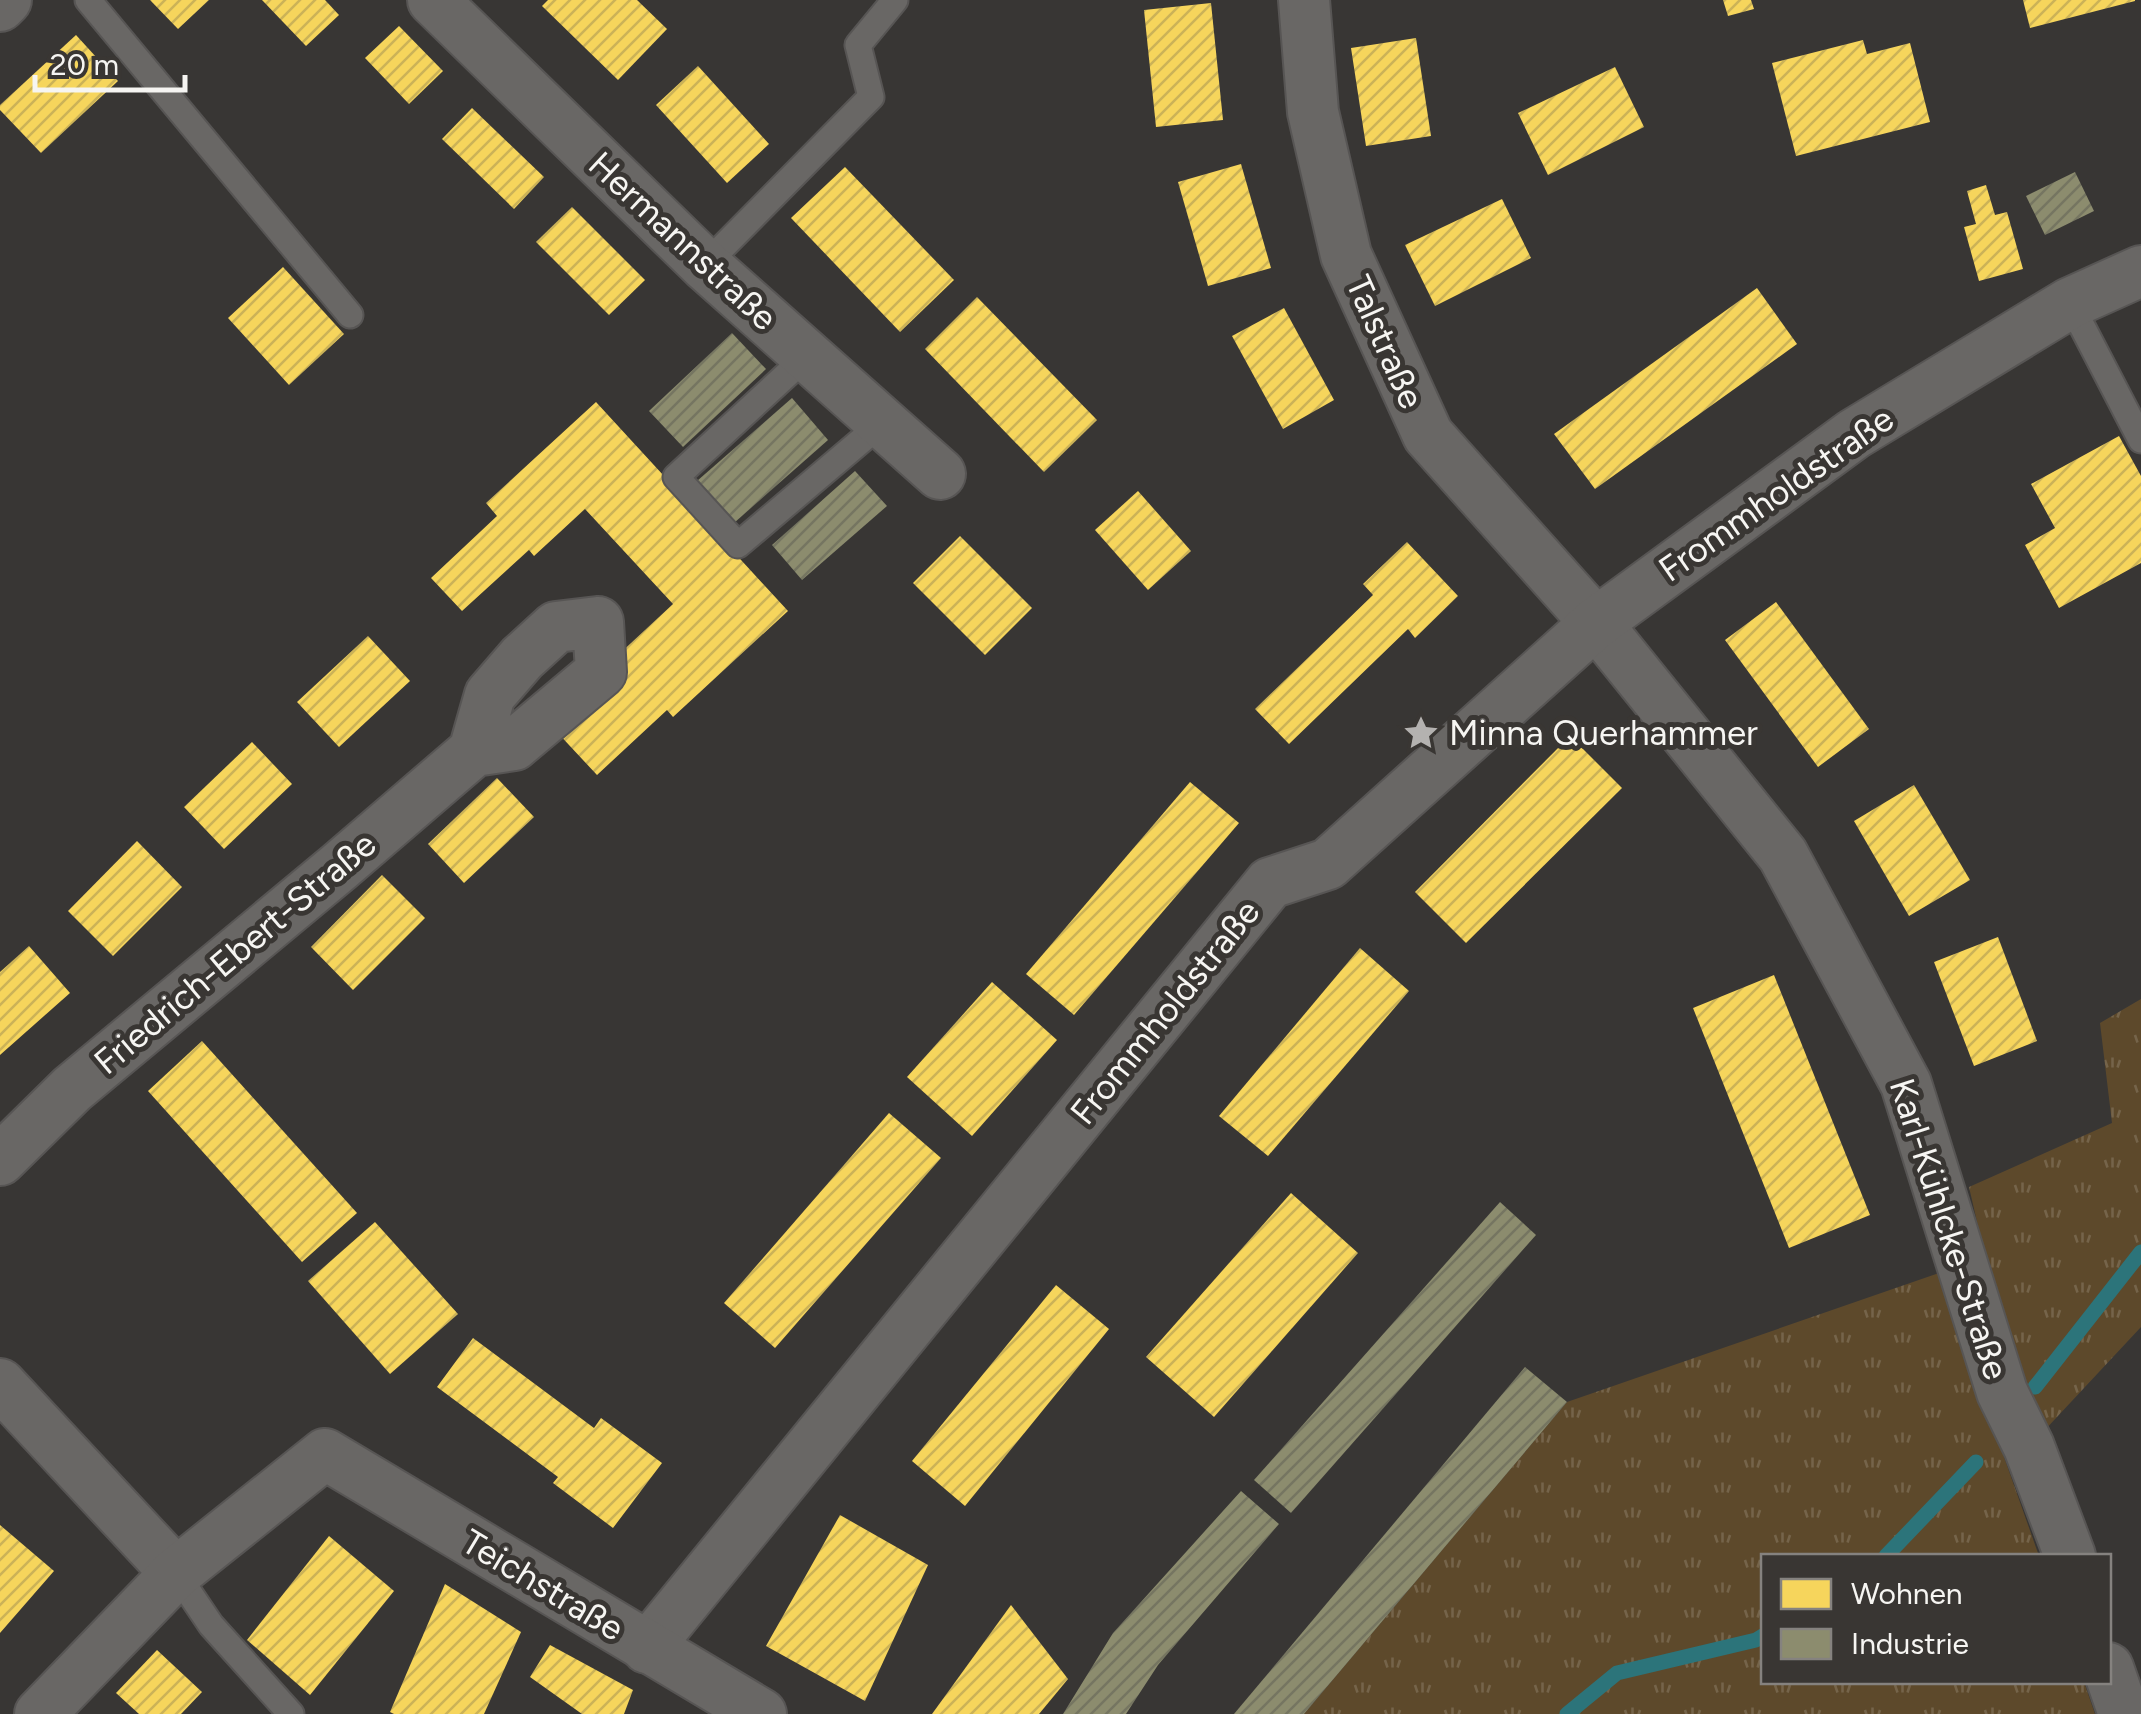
<svg xmlns="http://www.w3.org/2000/svg" width="2141" height="1714" viewBox="0 0 2141 1714" font-family="Figtree,sans-serif">
  <defs>
    <pattern id="park-tufts" width="24" height="20" patternUnits="userSpaceOnUse" patternTransform="scale(2.5)"><rect width="24" height="20" fill="#5d492b"/><path d="M3 7l-1-3M5 7V3M7 7l1-3M15 17l-1-3M17 17v-4M19 17l1-3" fill="none" stroke="#75644a"/></pattern>
    <pattern id="homes-hatch" width="6" height="6" patternUnits="userSpaceOnUse" patternTransform="scale(2.5)"><rect width="6" height="6" fill="#f6d55c"/><path d="M-1 1l2-2M0 6l6-6M5 7l2-2" fill="none" stroke="#cbb257"/></pattern>
    <pattern id="industry-hatch" width="6" height="6" patternUnits="userSpaceOnUse" patternTransform="scale(2.5)"><rect width="6" height="6" fill="#8c8c6e"/><path d="M-1 1l2-2M0 6l6-6M5 7l2-2" fill="none" stroke="#757561"/></pattern>
  </defs>
  <rect width="100%" height="100%" fill="#383634"/>
  <g fill="url(#park-tufts)">
    <path d="M2141,999V1327L2029,1447L1969,1187L2112,1123L2100,1023Z"/>
    <path d="M1939,1273L2039,1556H1764V1682H2084L2095,1714H1304L1567,1402Z"/>
  </g>
  <g fill="url(#homes-hatch)">
    <path d="M150,0H209L178,29Z"/>
    <path d="M262,0H325L339,15L306,46Z"/>
    <path d="M548,0H637L667,29L618,80L542,6Z"/>
    <path d="M1723,0H1751L1754,9L1728,16Z"/>
    <path d="M2023,0H2135V1L2030,28Z"/>
    <path d="M1211,3L1223,120L1156,127L1144,10Z"/>
    <path d="M399,26L443,71L409,104L365,58Z"/>
    <path d="M76,35L118,81L41,153L0,110V105Z"/>
    <path d="M1416,38L1431,136L1366,146L1351,48Z"/>
    <path d="M1863,40L1867,54L1910,43L1930,122L1796,156L1772,63Z"/>
    <path d="M698,66L769,144L727,183L656,105Z"/>
    <path d="M1615,67L1644,127L1548,175L1518,113Z"/>
    <path d="M472,108L544,177L514,209L442,139Z"/>
    <path d="M1241,164L1271,268L1208,286L1178,182Z"/>
    <path d="M845,167L954,280L900,332L791,218Z"/>
    <path d="M1986,185L1995,215L2007,212L2023,269L1979,281L1964,227L1976,224L1967,191Z"/>
    <path d="M1502,199L1531,258L1435,306L1405,245Z"/>
    <path d="M572,207L645,280L609,315L536,242Z"/>
    <path d="M283,267L344,334L289,385L228,318Z"/>
    <path d="M1757,288L1797,344L1595,489L1554,434Z"/>
    <path d="M977,297L1097,420L1044,472L925,349Z"/>
    <path d="M1284,308L1334,400L1283,429L1232,336Z"/>
    <path d="M596,402L788,611L673,717L667,710L597,775L555,730L617,656L673,604L585,509L534,556L529,550L462,611L431,578L497,516L486,503Z"/>
    <path d="M2119,436L2141,476V563L2059,608L2025,545L2055,528L2031,484Z"/>
    <path d="M1138,491L1191,551L1148,590L1095,530Z"/>
    <path d="M960,536L1032,608L985,655L913,583Z"/>
    <path d="M1407,542L1458,596L1415,638L1408,629L1289,744L1255,709L1373,595L1363,584Z"/>
    <path d="M1776,602L1869,729L1818,767L1725,640Z"/>
    <path d="M368,636L410,681L339,747L297,702Z"/>
    <path d="M1570,736L1622,788L1466,943L1415,892Z"/>
    <path d="M252,742L292,784L224,849L184,807Z"/>
    <path d="M497,778L534,817L464,883L428,844Z"/>
    <path d="M1190,782L1239,823L1074,1015L1026,974Z"/>
    <path d="M1914,785L1970,880L1909,916L1854,821Z"/>
    <path d="M137,841L182,887L113,956L68,911Z"/>
    <path d="M382,875L425,918L353,990L311,947Z"/>
    <path d="M1998,937L2037,1041L1974,1066L1934,962Z"/>
    <path d="M29,946L70,993L0,1055V972Z"/>
    <path d="M1360,948L1409,991L1268,1156L1219,1116Z"/>
    <path d="M1774,975L1870,1215L1789,1248L1693,1008Z"/>
    <path d="M992,982L1057,1040L972,1136L907,1077Z"/>
    <path d="M202,1041L357,1213L302,1262L148,1091Z"/>
    <path d="M889,1113L941,1158L775,1348L724,1303Z"/>
    <path d="M1291,1193L1358,1253L1214,1417L1146,1357Z"/>
    <path d="M375,1222L458,1314L390,1374L308,1281Z"/>
    <path d="M1056,1285L1109,1329L965,1506L912,1461Z"/>
    <path d="M473,1338L594,1428L601,1418L662,1463L613,1528L553,1483L558,1477L437,1387Z"/>
    <path d="M840,1515L928,1565L865,1701L766,1646Z"/>
    <path d="M0,1525L54,1571L0,1633Z"/>
    <path d="M329,1536L394,1591L310,1695L247,1640Z"/>
    <path d="M445,1584L521,1632L484,1714H394L390,1712Z"/>
    <path d="M1011,1605L1068,1679L1039,1714H932Z"/>
    <path d="M550,1645L633,1690L624,1714H582L530,1677Z"/>
    <path d="M157,1650L202,1692L181,1714H139L116,1693Z"/>
  </g>
  <g fill="url(#industry-hatch)">
    <path d="M2075,172L2094,211L2045,235L2026,196Z"/>
    <path d="M732,333L766,369L683,447L649,411Z"/>
    <path d="M792,398L828,440L734,523L697,481Z"/>
    <path d="M855,471L887,506L802,580L772,545Z"/>
    <path d="M1500,1202L1536,1235L1291,1513L1254,1480Z"/>
    <path d="M1525,1367L1567,1402L1304,1714H1234Z"/>
    <path d="M1241,1491L1279,1524L1158,1665L1126,1714H1063L1113,1633Z"/>
  </g>
  <g fill="none" stroke-linecap="round" stroke-linejoin="round">
    <g stroke="#2c747a" stroke-width="15">
      <path d="M2035,1387L2141,1252"/>
      <path d="M1886,1556L1976,1462"/>
      <path d="M1567,1714L1617,1673L1756,1640L1764,1635"/>
    </g>
    <defs>
      <g id="service">
        <path d="M88,0L350,315"/>
        <path d="M705,265L871,97L858,45L895,0"/>
        <path d="M2070,303L2141,440"/>
        <path d="M807,356L676,477L738,545L882,423"/>
        <path d="M176,1573L211,1625L291,1714"/>
      </g>
      <g id="minor">
        <path d="M433,0L705,265L940,474"/>
        <path d="M1304,0L1313,112L1346,255L1428,435L1596,623L1783,855L1906,1084L2002,1392L2029,1447L2070,1556"/>
        <path d="M0,6L6,0"/>
        <path d="M0,1160L72,1089L339,867L474,751L514,745L601,672L598,622L556,627L522,658L490,695L474,751"/>
        <path d="M0,1384L176,1573"/>
        <path d="M647,1648L1270,883L1328,864L1596,623L1854,434L2070,303L2141,271"/>
        <path d="M2108,1668L2124,1714"/>
        <path d="M40,1714L176,1573L325,1454L761,1714"/>
      </g>
    </defs>
    <use href="#service" stroke="#575554" stroke-width="29"/>
    <use href="#minor" stroke="#575554" stroke-width="54"/>
    <use href="#service" stroke="#696765" stroke-width="25"/>
    <use href="#minor" stroke="#696765" stroke-width="50"/>
  </g>
  <defs>
    <symbol id="sight-bare" viewBox="-9 -9 18 18"><path d="M0-6L1.8-2.2L6-1.7L2.9 1.2L3.7 5.4L0 3.3L-3.7 5.4L-2.9 1.2L-6-1.7L-1.8-2.2Z" fill="#b4b2b0" stroke="#393633" stroke-width="2.5" paint-order="stroke"/></symbol>
  </defs>
  <g fill-rule="evenodd">
    <use href="#sight-bare" x="1396" y="708" width="50" height="50"/>
  </g>
  <g text-anchor="middle" stroke-width="10" stroke-linejoin="round" paint-order="stroke">
    <g font-size="35" fill="#f6f5f2" stroke="#393633">
      <text transform="translate(683 241) rotate(43)" y="12">Hermannstraße</text>
      <text transform="translate(1385 342) rotate(66)" y="12">Talstraße</text>
      <text transform="translate(1776 494) rotate(-35)" y="12">Frommholdstraße</text>
      <text transform="translate(235 953) rotate(-40)" y="12">Friedrich-Ebert-Straße</text>
      <text transform="translate(1165 1012) rotate(-51)" y="12">Frommholdstraße</text>
      <text transform="translate(1949 1229) rotate(72)" y="12">Karl-Kühlcke-Straße</text>
      <text transform="translate(543 1585) rotate(31)" y="12">Teichstraße</text>
    </g>
    <g font-size="35" fill="#f6f5f2" stroke="#393633" text-anchor="start">
      <text x="1449" y="745">Minna Querhammer</text>
    </g>
  </g>
  <rect x="1761" y="1554" width="350" height="130" fill="#393633" stroke="#85827f" stroke-width="2.5"/>
  <rect x="1781" y="1579" width="50" height="30" fill="#f6d55c" stroke="#85827f" stroke-width="2.5"/>
  <text x="1851" y="1604" font-size="30" fill="#f6f5f2">Wohnen</text>
  <rect x="1781" y="1629" width="50" height="30" fill="#8c8c6e" stroke="#85827f" stroke-width="2.5"/>
  <text x="1851" y="1654" font-size="30" fill="#f6f5f2">Industrie</text>
  <path d="M35 75v15h150v-15" fill="none" stroke="#f6f5f2" stroke-width="5"/>
  <text x="50" y="75" font-size="30" fill="#f6f5f2" stroke="#393633" stroke-width="8" paint-order="stroke">20 m</text>
</svg>
